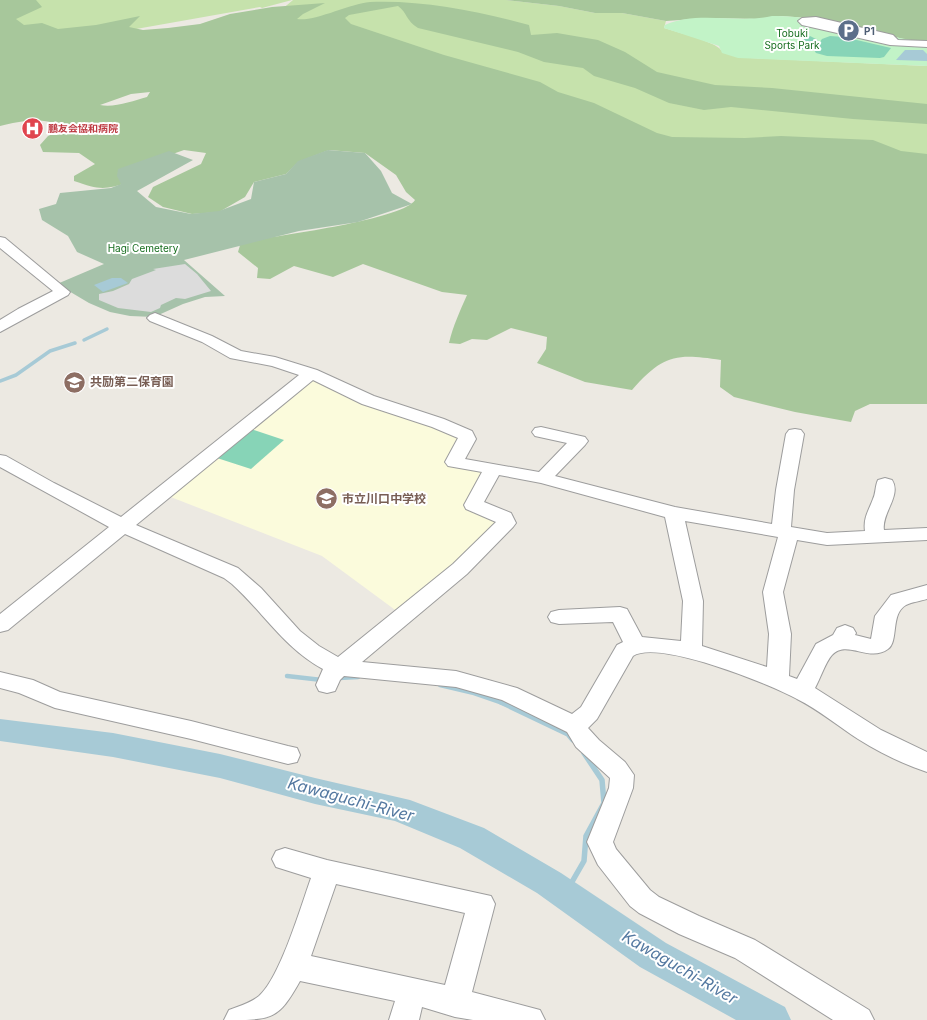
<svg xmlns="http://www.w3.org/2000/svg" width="927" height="1020" viewBox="0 0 927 1020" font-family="Inter,'Noto Sans JP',sans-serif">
  <rect width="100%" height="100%" fill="#ece9e2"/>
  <path fill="#fbfbdc" d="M311,373L466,435L454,462L493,469L473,505L504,517L402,615L322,556L163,494Z"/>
  <g fill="#c6e2ac">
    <path d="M0,0H292L262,8L260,7L136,29L11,37Z"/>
    <path d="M293,0H506L559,6L595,13H622L666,21L664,28C676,32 716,42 721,50L750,58L927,66V156L679,141L293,22L275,15Z"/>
  </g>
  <g fill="#a7c79b" fill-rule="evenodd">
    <path d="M0,0H36L42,7L16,19L24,25L42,23L58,29L96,25L140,16L129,27L143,30L168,28L200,24L230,14L272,7L325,3L303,14L297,19C314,22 349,4 370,2C424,0 477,11 529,25L531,35L557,33L598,40L625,52L657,72L715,85L772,88L927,104V124L853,119L731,107L704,110L669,103L635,88L594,76L583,68L544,62L518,52L418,28C406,21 407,12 398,6L349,15L345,18L351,24L444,55L540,82L558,92L594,103L657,133L672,137L745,138L781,136L873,140L901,151L927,154V404H870L855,411L851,422L795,412L734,397L720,387L721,360C675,353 663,355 632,390L585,382L537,363L546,349L547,337L511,328L487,340L472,339L460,344L449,343C453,326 460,311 467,295L442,292L363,264L333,277L294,266L270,279L257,278L258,268L238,252L241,242C270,237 403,220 415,200L406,192L396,175L365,153L329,150L298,162L286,174L254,182L245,197L219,212L192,214L163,207L148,197L153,187L201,164L206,153L184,150L130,169V182C104,190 100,190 74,181V176L95,164L79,153L43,152L40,145L48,136L65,128C47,116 20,121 0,126ZM150,92L147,97C133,101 114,108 100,105L131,94Z"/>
    <path d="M506,0H927V42L907,40L856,27L808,18L781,16L758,19L708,18L666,21L622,13H595L559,6Z"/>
  </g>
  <path fill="#a6c2aa" d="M328,150L365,153L381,171L392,193L412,204L358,222L299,231L184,260L225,296L205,297L183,304L154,317L130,316L110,312L89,303L57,284L104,264L77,252L68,236L42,220L39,209L56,204L60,193L111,188L121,184L117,176L118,169L169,151L193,160L137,191L156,207L191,214L219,211L251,199L254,182L286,174L298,161Z"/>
  <path fill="#c2f3c7" d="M772,16C826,15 875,37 927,42V66L738,58L722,53L719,46L664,28L665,25C696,10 739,24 772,16Z"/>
  <g fill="#87d4b7">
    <path d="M810,36L818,40L817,45L813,47L797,50L796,47L800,41Z"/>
    <path d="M830,36L844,37L891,48L884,57L880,58L827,56L816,53L814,50L822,39Z"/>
    <path d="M251,429L284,440L251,469L217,458Z"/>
  </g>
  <path fill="#dcdcdc" d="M185,264L197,274L211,291L185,299L176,298L161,305L160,308L151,312L118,308L99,300V294L113,291L129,284L132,279L156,270L153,269Z"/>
  <g fill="#a7cad6">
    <path d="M905,50H923L927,54V61L896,60Z"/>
    <path d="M112,278H121L128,283L103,292L94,285Z"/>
  </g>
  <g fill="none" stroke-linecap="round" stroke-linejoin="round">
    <g stroke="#a7cad6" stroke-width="3.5">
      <path d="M84,340L107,329"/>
      <path d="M0,381L16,375L50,351L75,343"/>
    </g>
    <g stroke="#a7cad6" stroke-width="4.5">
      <path d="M287,676L322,680"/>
      <path d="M339,678L358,677"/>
      <path d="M440,685L474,693L503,703"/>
    </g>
    <g stroke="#a7cad6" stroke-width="5.5">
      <path d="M501,702L568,734L573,740"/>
      <path d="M565,894L584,861L586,836L604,803L602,780L584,753"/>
    </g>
    <path fill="#a7cad6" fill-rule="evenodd" d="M0,719L113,733L220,754L315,778L410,800L484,828L561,873L666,943L785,1007L791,1020H736L640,967L537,893L460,848L395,821L315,804L220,778L113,757L0,741Z"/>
    <defs>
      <g id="minor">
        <path d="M816,17L893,35L898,40L927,41V47L890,45L802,25L798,21L802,18Z"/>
        <path d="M0,237L5,238L70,292L68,295L0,332V320L18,309L53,291L0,248Z"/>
        <path d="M155,313L212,336L241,351L275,357L317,370L374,396L444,419L472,431L476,439L465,459L539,472L567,443L535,436L532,432L535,428L541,427L585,437L588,441L585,445L555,476L675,507L772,524L776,490L786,434L789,430L795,429L801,430L804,434L794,490L791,527L827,533L865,531C863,518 869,510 873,499C876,493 875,486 878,480L885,478L892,480C902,495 881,514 884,530L927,528V540L827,545L797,540L783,592L791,634L789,676L797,679L816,644L833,635L837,628L845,625L853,628L856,633L855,635L871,639L875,616L891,595L927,585V599C921,601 912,602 906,605C890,614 899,641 888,649C869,663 847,639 832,655C826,661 820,679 815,688L881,730L927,752V772C903,764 880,753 858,739C838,726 819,710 797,699C770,684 658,639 633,656L597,719L588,728L599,740L625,762L634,775L633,788L613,842L616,849L650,890L659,897L699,916L755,940L869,1010L874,1020H833L735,958L679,934L639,913L630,906L598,865L587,842L609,788L610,778L576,747L567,732L502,700L456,687L344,676L340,680L335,691L327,693L319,691L316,685L323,669C284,648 264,613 232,584L224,578L125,534L8,630L0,632V614L109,527L0,467V455L6,456L54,483L121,517L299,375L272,366L230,358L202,342L150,321L147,318L150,315ZM313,380L362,404L432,427L458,438L445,462L448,466L482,472L464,505L466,509L496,522L453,564L338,657L319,646L300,631L261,588L238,568L136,525ZM499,475L541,483L665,517L683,601L681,641L642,637L627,609L620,607L559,610L551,612L548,617L551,622L559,624L613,622L623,642L617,645L581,707L572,714L517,688L456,671L362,662L467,574L513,527L516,523L511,513L484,502ZM685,521L778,537L763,592L769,634L767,667L702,646L703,601Z"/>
        <path d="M0,672L33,680L60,692L191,721L288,746L297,748L300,755L297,762L288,764L191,739L55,708L19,693L0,688Z"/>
        <path d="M285,848L327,860L491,896L495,904L472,992L540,1010L545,1020H473L455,1017L422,1007L419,1020H389L395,1001L300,981C278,1020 273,1020 224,1020L229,1010C239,1006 250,1003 259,996C280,978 301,906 311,878L276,867L272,859L276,851ZM336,884L465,913L445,985L311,956Z"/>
      </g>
    </defs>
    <use href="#minor" stroke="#9d9d9d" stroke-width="2"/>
    <use href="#minor" fill="#fff" fill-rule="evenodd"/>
  </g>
  <defs>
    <symbol id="parking-disc" viewBox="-11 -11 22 22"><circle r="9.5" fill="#5c6f8a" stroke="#fff"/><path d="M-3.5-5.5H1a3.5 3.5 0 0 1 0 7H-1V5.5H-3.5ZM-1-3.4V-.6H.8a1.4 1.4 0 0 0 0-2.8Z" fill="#fff"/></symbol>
    <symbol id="hospital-disc" viewBox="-11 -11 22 22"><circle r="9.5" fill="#e0444e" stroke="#fff"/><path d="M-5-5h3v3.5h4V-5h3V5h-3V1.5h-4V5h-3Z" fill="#fff"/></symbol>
    <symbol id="school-disc" viewBox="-11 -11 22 22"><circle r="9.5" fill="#8d6e63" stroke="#fff"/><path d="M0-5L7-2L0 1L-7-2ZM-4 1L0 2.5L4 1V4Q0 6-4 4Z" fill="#fff"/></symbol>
  </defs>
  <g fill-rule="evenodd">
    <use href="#parking-disc" x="836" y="18" width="25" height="25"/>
    <use href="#hospital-disc" x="20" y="116" width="25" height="25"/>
    <use href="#school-disc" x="62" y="370" width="25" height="25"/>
    <use href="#school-disc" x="314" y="486" width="25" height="25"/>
  </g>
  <g text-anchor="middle" stroke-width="4" stroke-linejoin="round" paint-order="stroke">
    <g font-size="10" font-weight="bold" fill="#4e5e75" stroke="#fff" text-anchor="start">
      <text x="864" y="35">P1</text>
    </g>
    <g font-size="10" fill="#166d1e" stroke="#fff">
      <text x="792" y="37">Tobuki<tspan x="792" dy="12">Sports Park</tspan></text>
      <text x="143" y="252">Hagi Cemetery</text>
    </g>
    <g font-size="10" font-weight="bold" fill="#be3a42" stroke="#fff" text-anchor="start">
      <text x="48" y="132">鵬友会協和病院</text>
    </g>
    <g font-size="12" font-weight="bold" fill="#785e54" stroke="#fff" text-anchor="start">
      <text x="90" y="386">共励第二保育園</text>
      <text x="342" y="503">市立川口中学校</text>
    </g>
    <g font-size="16" font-style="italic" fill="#5378a0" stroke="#fff">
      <text transform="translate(351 799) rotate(15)" y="6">Kawaguchi-River</text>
      <text transform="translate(680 967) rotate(30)" y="6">Kawaguchi-River</text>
    </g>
  </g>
</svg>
